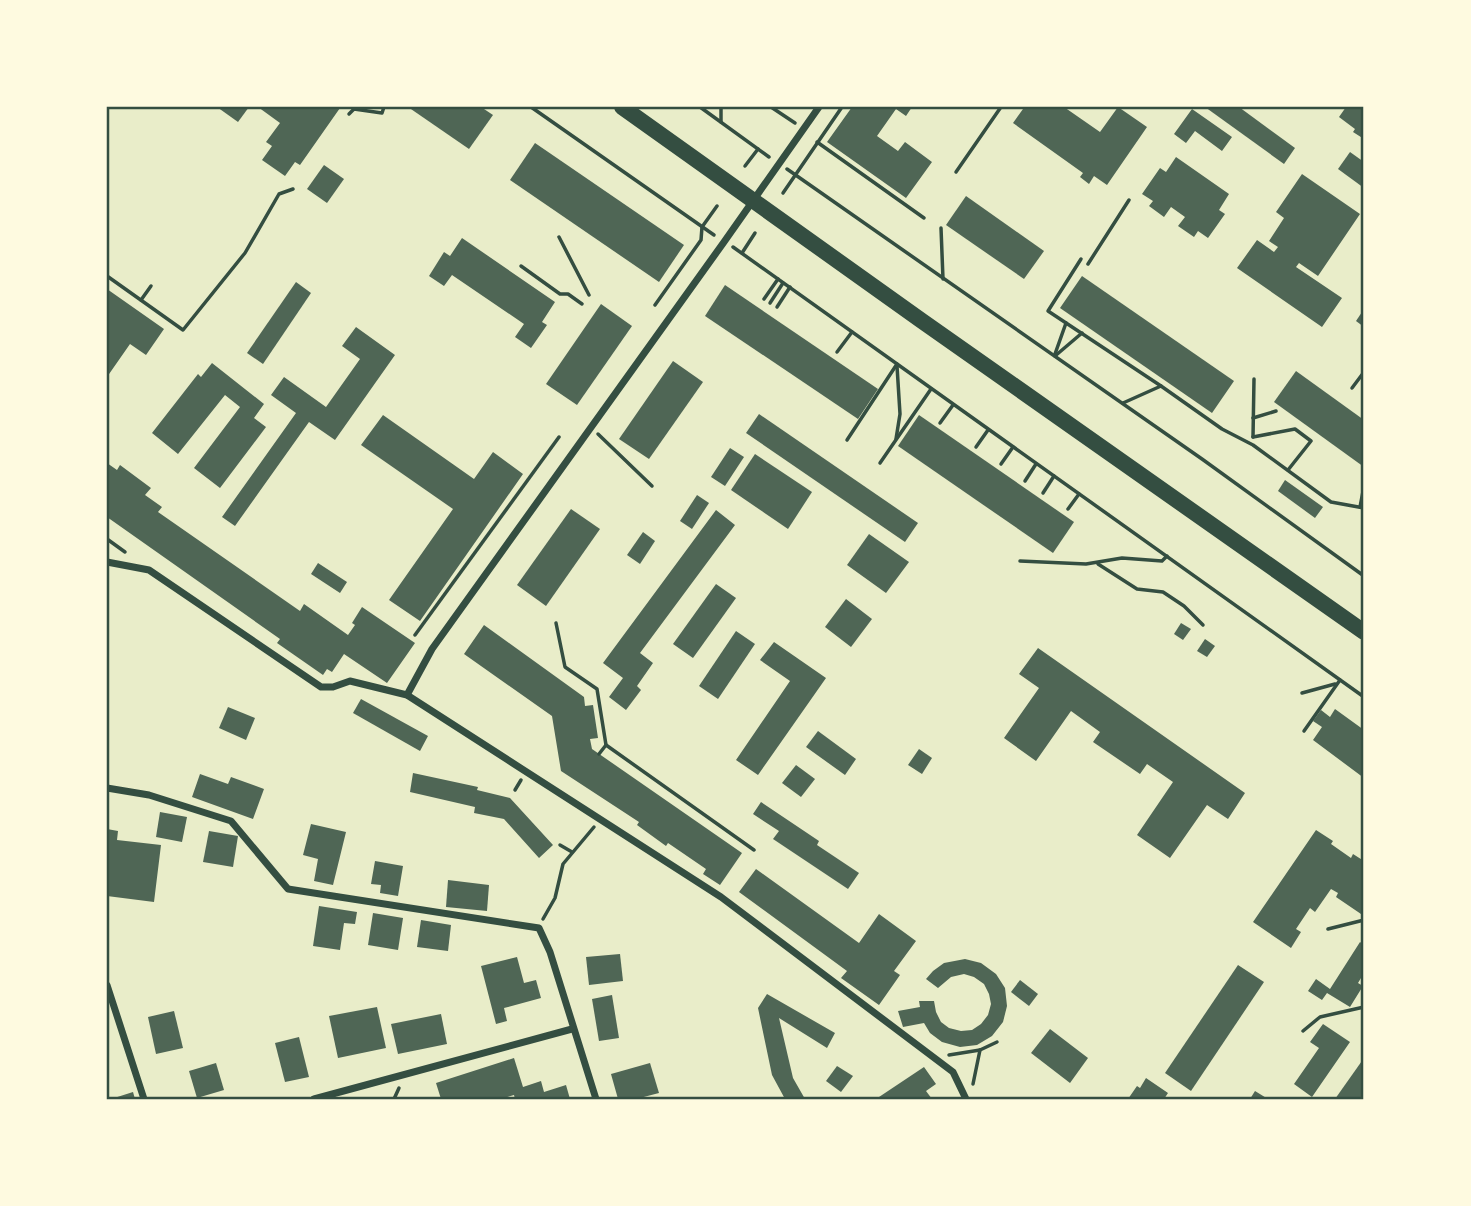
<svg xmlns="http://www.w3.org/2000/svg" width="1471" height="1206" viewBox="0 0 1471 1206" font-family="Barlow,sans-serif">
  <rect width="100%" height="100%" fill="#e9edc9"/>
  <g fill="#4f6655">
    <path d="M217,107H249L238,122Z"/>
    <path d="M258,107H339L340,108L300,165L295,162L285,176L262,160L272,146L266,142L280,123Z"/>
    <path d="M408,107H481L493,115L469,149Z"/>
    <path d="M852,107H912L906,116L896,109L877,136L898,151L905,142L932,162L906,198L827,142Z"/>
    <path d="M1020,107H1064L1100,132L1118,107L1147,127L1107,185L1094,176L1089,184L1080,177L1083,173L1013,123L1023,109Z"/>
    <path d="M1205,107H1239L1295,148L1284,164Z"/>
    <path d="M1346,107H1364V139L1353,132L1355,129L1339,117Z"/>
    <path d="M1192,109L1232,137L1222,151L1195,131L1186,143L1174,134Z"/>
    <path d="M535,143L684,245L659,282L510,180Z"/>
    <path d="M1350,152L1364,162V188L1338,169Z"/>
    <path d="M1176,157L1229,194L1219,210L1225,214L1208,238L1198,231L1194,237L1178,226L1185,217L1171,207L1164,217L1149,206L1153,201L1142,194L1160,168L1166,172Z"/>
    <path d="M324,165L344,179L327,203L307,189Z"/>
    <path d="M1302,174L1360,214L1318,276L1299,263L1296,267L1342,298L1322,327L1237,268L1257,240L1274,252L1278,247L1269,241L1284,218L1276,212Z"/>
    <path d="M966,196L1044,251L1024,279L946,225Z"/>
    <path d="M462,238L555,302L542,322L547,325L531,348L515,337L524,324L452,275L444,286L429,276L444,252L450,256Z"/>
    <path d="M1082,276L1234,381L1212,413L1060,308Z"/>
    <path d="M296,282L311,293L263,364L247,353Z"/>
    <path d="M725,285L878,389L858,419L705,316Z"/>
    <path d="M107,289L164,329L146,355L130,344L107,377Z"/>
    <path d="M601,304L632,326L577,405L546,384Z"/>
    <path d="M1364,309V327L1356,321Z"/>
    <path d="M356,327L395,355L335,440L309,422L235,526L222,517L296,413L271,395L284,377L326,407L360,359L342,346Z"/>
    <path d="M673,361L703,382L649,459L619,439Z"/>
    <path d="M212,363L264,404L254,418L266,427L220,488L194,468L240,407L225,395L178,454L152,433L198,374L201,377Z"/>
    <path d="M1296,371L1364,420V467L1274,402Z"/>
    <path d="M759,414L918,523L905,542L746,433Z"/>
    <path d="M383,415L474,479L493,452L523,474L420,621L389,600L453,509L361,445Z"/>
    <path d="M919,415L1074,522L1053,553L898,446Z"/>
    <path d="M730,448L744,457L725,486L711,477Z"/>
    <path d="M755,454L812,492L788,529L731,490Z"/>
    <path d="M107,463L117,470L120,465L151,488L145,495L162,507L158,512L300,611L304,604L348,635L355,625L352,623L362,607L415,643L387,683L344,654L332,672L327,669L323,675L277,643L280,639L107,517Z"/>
    <path d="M1285,480L1323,507L1315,518L1278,491Z"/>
    <path d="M697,495L709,503L692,529L680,521Z"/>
    <path d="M571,509L600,529L546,606L517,585Z"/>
    <path d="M716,510L735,525L640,653L653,663L637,686L641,690L626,710L609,697L623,678L603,663Z"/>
    <path d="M643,532L655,541L640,564L627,555Z"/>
    <path d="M869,534L909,562L886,593L847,565Z"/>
    <path d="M318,563L347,582L340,593L311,574Z"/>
    <path d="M716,584L736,598L693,658L673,644Z"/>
    <path d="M846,599L872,619L851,647L825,627Z"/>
    <path d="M1181,623L1191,629L1183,640L1174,634Z"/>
    <path d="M484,625L584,697L585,706L593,705L598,738L590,739L592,749L742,853L720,885L703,874L706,869L668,843L666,846L637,825L639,822L561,771L552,716L464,654Z"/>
    <path d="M736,631L755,644L718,699L699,686Z"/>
    <path d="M1205,639L1215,646L1207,657L1197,651Z"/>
    <path d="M774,642L826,678L758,775L736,760L790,681L760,660Z"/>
    <path d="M1038,648L1245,793L1228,819L1207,805L1170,858L1137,835L1173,782L1147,764L1140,774L1093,742L1100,732L1071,711L1036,761L1004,738L1039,688L1019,674Z"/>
    <path d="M361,699L428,736L420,751L353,713Z"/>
    <path d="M228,707L255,718L246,740L219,728Z"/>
    <path d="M1335,709L1364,730V778L1313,740L1322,727L1313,721L1321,710L1330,717Z"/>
    <path d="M818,731L856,759L845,775L806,747Z"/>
    <path d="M919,749L932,758L922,774L908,765Z"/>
    <path d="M796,765L815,779L801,797L782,783Z"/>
    <path d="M413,773L478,787L477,790L510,798L553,845L539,858L504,819L474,813L475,807L410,792Z"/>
    <path d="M200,774L228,784L231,777L264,789L253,819L192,797Z"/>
    <path d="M761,802L819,841L817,845L859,873L848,889L773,839L779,831L753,814Z"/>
    <path d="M160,812L187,817L182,842L156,837Z"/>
    <path d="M311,824L346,832L333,885L314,881L318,859L303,855Z"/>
    <path d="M107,829L118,831L117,840L161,845L154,902L107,896Z"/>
    <path d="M1316,830L1333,841L1331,844L1351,858L1353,854L1364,861V909L1361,914L1336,897L1338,893L1331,889L1315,912L1310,908L1296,929L1301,932L1291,948L1253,922Z"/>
    <path d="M209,831L238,836L233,867L203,862Z"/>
    <path d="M375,861L403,866L398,896L380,893L381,885L371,884Z"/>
    <path d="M756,869L859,943L879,914L916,941L894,971L900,975L879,1005L841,978L847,971L739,892Z"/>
    <path d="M448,880L489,885L487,911L446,907Z"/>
    <path d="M319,906L357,912L355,924L344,923L340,950L313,946Z"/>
    <path d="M373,913L403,918L398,950L368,945Z"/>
    <path d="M421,920L451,925L448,951L417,947Z"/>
    <path d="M1360,942L1364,945V973L1358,983L1363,986L1350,1007L1327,993L1322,1000L1308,991L1316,979L1330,989Z"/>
    <path d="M620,954L623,981L589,985L586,957Z"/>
    <path d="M517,957L524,983L536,980L541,998L504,1008L507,1021L496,1024L481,966Z"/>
    <path d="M965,959L981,963L996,974L1005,988L1007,1006L1003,1022L992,1036L977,1045L960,1047L942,1042L930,1033L924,1023L903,1027L898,1011L920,1007L919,1001H934L936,1012L941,1022L949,1028L961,1031L972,1030L981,1024L988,1015L991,1004L989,994L984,984L974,977L964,974L951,977L938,988L926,979L933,971L944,963Z"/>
    <path d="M1238,965L1264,982L1191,1091L1165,1073Z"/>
    <path d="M1020,980L1038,994L1029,1006L1011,992Z"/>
    <path d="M767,994L835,1033L827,1048L779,1018L793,1078L805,1099H785L772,1075L758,1008Z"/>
    <path d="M612,995L619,1038L599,1041L592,999Z"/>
    <path d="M377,1007L386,1048L338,1058L329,1016Z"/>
    <path d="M174,1011L183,1048L156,1054L148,1017Z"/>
    <path d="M441,1014L447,1044L398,1054L391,1024Z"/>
    <path d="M1323,1024L1350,1042L1312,1097L1294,1084L1319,1048L1310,1042Z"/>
    <path d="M1050,1029L1088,1058L1070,1083L1031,1053Z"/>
    <path d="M299,1037L309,1077L285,1082L275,1043Z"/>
    <path d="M514,1058L523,1087L541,1081L544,1092L566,1085L570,1099H515L514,1095L500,1099H441L436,1083Z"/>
    <path d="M1364,1058V1099H1335Z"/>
    <path d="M216,1063L224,1090L197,1098L189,1071Z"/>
    <path d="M650,1063L659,1093L636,1099H618L611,1074Z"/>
    <path d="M837,1066L853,1076L841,1092L826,1081Z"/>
    <path d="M924,1067L936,1084L926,1091L932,1099H876Z"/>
    <path d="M1146,1078L1168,1093L1164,1099H1128L1137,1086L1140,1088Z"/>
    <path d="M1255,1091L1268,1099H1250Z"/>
    <path d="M133,1092L135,1099H111Z"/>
  </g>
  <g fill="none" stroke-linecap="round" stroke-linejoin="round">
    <g stroke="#344e41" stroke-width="3.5">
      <path d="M531,107L714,235"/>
      <path d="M700,107L769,157"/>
      <path d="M721,107V122"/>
      <path d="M771,107L795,123"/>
      <path d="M349,114L354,109L382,113L384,107"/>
      <path d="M817,142L924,218"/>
      <path d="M745,166L758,149"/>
      <path d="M787,169L1202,459L1364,576"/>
      <path d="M956,172L1001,107"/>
      <path d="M783,193L842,107"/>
      <path d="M941,228L943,279"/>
      <path d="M559,237L589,295"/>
      <path d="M733,247L1364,697"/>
      <path d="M742,253L755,233"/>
      <path d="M1081,259L1048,311L1161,386"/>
      <path d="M1088,264L1129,200"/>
      <path d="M521,266L560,294H568L582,304"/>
      <path d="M107,276L183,330L245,253L279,194L293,189"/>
      <path d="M764,299L778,279"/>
      <path d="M141,300L151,286"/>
      <path d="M770,303L783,283"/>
      <path d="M655,305L701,240L702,227L717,206"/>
      <path d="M777,307L790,287"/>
      <path d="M837,352L852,332"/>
      <path d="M1055,354L1066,323"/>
      <path d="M1055,356L1082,333"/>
      <path d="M1352,388L1364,372"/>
      <path d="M1123,403L1161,386L1222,429L1253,445L1331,502L1364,508"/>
      <path d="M1253,418L1276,411"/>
      <path d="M940,423L953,405"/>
      <path d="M598,434L652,486"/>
      <path d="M1253,437L1295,429L1311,441L1288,470"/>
      <path d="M1253,437L1254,379"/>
      <path d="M896,439L900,414L897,366"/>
      <path d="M847,440L897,364"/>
      <path d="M976,447L988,430"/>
      <path d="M880,463L931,389"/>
      <path d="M1001,464L1013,447"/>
      <path d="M1025,481L1036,464"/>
      <path d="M1043,493L1054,476"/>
      <path d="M1360,507L1364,486"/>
      <path d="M1068,509L1079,494"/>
      <path d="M107,539L125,552"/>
      <path d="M1020,561L1086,564L1122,558L1162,561L1167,556"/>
      <path d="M1098,564L1137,589L1163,592L1184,606L1203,625"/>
      <path d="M556,623L565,667L597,689L606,745L599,754"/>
      <path d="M415,635L559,437"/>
      <path d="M1302,693L1335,684"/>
      <path d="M1304,731L1340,680"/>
      <path d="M606,745L754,850"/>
      <path d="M515,790L521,780"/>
      <path d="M560,845L572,852"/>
      <path d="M543,919L555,898L563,864L594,827"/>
      <path d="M1328,929L1364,920"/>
      <path d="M1303,1031L1320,1017L1364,1007"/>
      <path d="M949,1055L980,1050L997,1042"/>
      <path d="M973,1084L980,1050"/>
      <path d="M394,1099L399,1088"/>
    </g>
    <g stroke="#344e41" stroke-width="7">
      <path d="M107,562L149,570L321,687H333L350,681L407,695L721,897L953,1072L966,1099"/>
      <path d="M407,695L432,649L724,242L819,107"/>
      <path d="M107,788L149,795L231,821L288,889L539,928L550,952L596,1099"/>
      <path d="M107,985L144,1099"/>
      <path d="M314,1099L572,1029"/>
    </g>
    <path stroke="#344e41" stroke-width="16" d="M622,107L922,321L1364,632"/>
  </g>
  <rect width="1471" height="1206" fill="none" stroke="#fefae0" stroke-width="217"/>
  <rect x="108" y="108" width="1254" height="990" fill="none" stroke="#344e41" stroke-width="2.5"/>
</svg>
